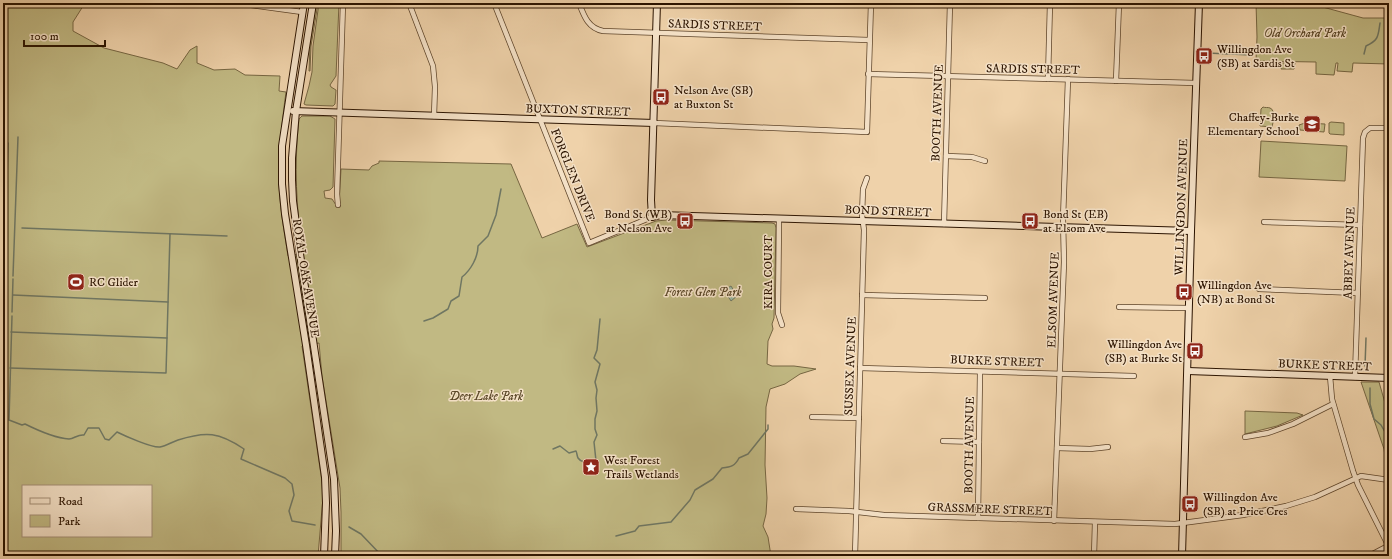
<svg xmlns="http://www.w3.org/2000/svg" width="1392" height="559" viewBox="0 0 1392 559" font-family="'IM FELL DW Pica',serif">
  <rect width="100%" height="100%" fill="#efd2aa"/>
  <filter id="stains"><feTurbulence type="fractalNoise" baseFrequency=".005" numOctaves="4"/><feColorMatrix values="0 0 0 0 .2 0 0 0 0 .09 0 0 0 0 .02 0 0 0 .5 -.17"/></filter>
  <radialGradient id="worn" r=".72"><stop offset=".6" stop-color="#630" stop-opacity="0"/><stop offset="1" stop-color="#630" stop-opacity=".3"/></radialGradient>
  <g fill="#c1b983" stroke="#766642" fill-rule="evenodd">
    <path d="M3,3H85L73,22V31L104,48L163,63L177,69L190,50L197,46V63L214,70L235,69L245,75L280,76L279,91L286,92C282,121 279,149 279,178C279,204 284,230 288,256L303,253C296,208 294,165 299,119L302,116H330L335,119L333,187L330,190L324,191L325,198L332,199L336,205H339L341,169L369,170L372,166L379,163V161L511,164L542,238L577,224L587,247L656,221L667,220L772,223L775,224L776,228L774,318L772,324L773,329L768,341L767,364L772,366H794L816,369L800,374L785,384L770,389L766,407L765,465L767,498L766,514L763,526L768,537L771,556H341V512L340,488L322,376L319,343L302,346L322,482L323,497L318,556H3ZM23,486H151V536H23Z"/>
    <path d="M316,3H318L311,46L310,71H309L310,46Z"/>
    <path d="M319,3H339L336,76L330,85L331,87L336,90L335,104L333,106L306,105L304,104L309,86L312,72L313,46Z"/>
    <path d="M1256,3H1308L1363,18H1389V64L1353,63L1352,72L1337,71L1338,63H1336L1334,75L1316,74V62L1256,61L1257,37Z"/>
    <path d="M1281,63H1295L1294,69H1281Z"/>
    <path d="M1263,107C1265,108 1268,107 1270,108C1276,110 1273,123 1272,127L1260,126L1261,109Z"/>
    <path d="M1331,122L1344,123V135L1330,134L1329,133V123Z"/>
    <path d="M1305,123L1325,124L1324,132L1300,130L1299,125Z"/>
    <path d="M1261,141L1347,146L1345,181L1259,177Z"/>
    <path d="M1361,382H1379L1389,417V476H1388L1384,449Z"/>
    <path d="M1245,411L1297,413L1303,415L1277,426L1245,434Z"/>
  </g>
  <path fill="#9bb8a3" stroke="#6f7662" d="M731,286L737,296L731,301L724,290Z"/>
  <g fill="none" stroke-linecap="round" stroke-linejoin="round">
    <g stroke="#6f7662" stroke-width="1.5">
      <path d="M1207,53L1252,55"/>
      <path d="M1364,54L1366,46C1379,40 1378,36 1380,23"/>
      <path d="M22,228L227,236"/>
      <path d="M13,276L18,137"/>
      <path d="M13,295L168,302"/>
      <path d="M12,312L13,279"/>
      <path d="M12,316L9,420L22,425L25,424C37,430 55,438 69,439C74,439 78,434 84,435L88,428H99L105,439L109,440L117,432C125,436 152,448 160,447C166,446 172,442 178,440C206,431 219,432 244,449L241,459L285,478L292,484L294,495L289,511L292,521L315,525"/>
      <path d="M3,319L8,143"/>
      <path d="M424,321L433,318L448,309L451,301L459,296L462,277C471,270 478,257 478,246L488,236L496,215L501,189"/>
      <path d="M11,332L167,338"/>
      <path d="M1365,366L1366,338"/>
      <path d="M10,368L166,373L170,234"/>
      <path d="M1370,388V404L1374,419L1381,425L1389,439"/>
      <path d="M553,449L560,446L569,453L576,451C577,453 577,456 578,458C581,463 590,463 595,463L596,461L594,442L597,435L595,429V419L597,411L596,398L597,390L595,382L600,364L594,358L597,350L600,319"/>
      <path d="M349,527L361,534L382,556"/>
      <path d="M616,536L635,531L639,526L671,522L690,500L695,490L713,479L722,468C731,467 735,466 739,458L748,454L768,429V425"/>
    </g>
    <defs>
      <g id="street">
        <path d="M237,3L302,12"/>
        <path d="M409,3L433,66L435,87L434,116"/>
        <path d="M494,3L589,243L652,217"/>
        <path d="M579,3C584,16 588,28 603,31L869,40"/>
        <path d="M868,74L1196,83"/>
        <path d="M1048,79L1050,3"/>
        <path d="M1116,81L1119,3"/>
        <path d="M654,123L867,132L871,3"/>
        <path d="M946,156L972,157L985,161"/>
        <path d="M338,205L337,194L343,3"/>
        <path d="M779,219L778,313L782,325"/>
        <path d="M1264,222L1360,225"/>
        <path d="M944,224L950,3"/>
        <path d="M1259,289L1357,293"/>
        <path d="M862,295L985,298"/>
        <path d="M1119,307L1189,308"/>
        <path d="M860,368L1134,376"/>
        <path d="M1330,376L1332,399L1353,471L1358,485L1389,547"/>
        <path d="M1355,377L1363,138L1365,132L1370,128H1389"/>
        <path d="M812,417L859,418"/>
        <path d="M1245,437L1268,433L1293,424L1333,404"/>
        <path d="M943,441L979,442"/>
        <path d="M1057,448L1090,449L1108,447"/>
        <path d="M796,509L849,511L884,515L1175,524L1243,515L1286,506L1315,497L1361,476L1389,480"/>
        <path d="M978,518L980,372"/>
        <path d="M1054,521L1064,262L1063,219L1068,79"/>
        <path d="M855,556L864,230L862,215L863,189L867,178"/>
        <path d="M1094,556L1095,522"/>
        <path d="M1369,556L1388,546"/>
      </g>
      <g id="secondary">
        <path d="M304,3L282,146V184L285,214L306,345L325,477L326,503L324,556"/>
        <path d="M313,3L296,111L292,158V180L293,201L300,254L334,479L336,531L335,556"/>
        <path d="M657,3L651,200L652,217L660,215L692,216L1191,231"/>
        <path d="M293,111L654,123"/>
        <path d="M1188,371L1389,378"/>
        <path d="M1182,556L1191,231L1199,3"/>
      </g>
    </defs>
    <use href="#street" stroke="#5d442a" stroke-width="6"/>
    <use href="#secondary" stroke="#2c1400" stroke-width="8"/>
    <use href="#street" stroke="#f5e2c8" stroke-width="4.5"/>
    <use href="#secondary" stroke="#f5e2c8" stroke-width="6"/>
  </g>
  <defs>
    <symbol id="bus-square" viewBox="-11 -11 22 22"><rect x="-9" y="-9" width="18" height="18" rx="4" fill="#8f2418" stroke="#f5e2c8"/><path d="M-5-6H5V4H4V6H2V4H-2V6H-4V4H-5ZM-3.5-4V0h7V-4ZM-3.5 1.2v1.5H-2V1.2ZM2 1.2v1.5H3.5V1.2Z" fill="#fff"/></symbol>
    <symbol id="school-square" viewBox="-11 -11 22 22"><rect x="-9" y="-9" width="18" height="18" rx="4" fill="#8f2418" stroke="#f5e2c8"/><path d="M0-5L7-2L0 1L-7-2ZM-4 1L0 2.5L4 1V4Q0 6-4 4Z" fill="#fff"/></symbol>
    <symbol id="stadium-square" viewBox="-11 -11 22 22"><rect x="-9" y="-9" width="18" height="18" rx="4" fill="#8f2418" stroke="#f5e2c8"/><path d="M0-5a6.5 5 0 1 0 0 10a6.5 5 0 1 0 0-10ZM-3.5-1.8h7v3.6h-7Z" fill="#fff"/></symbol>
    <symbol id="sight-square" viewBox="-11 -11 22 22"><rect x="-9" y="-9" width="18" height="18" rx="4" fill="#8f2418" stroke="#f5e2c8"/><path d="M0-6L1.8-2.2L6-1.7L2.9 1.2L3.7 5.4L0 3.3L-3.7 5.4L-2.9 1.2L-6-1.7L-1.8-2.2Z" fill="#fff"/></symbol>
  </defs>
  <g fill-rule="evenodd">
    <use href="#bus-square" x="1194" y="46" width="20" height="20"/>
    <use href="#bus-square" x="651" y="87" width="20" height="20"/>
    <use href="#school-square" x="1302" y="114" width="20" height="20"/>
    <use href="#bus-square" x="675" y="211" width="20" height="20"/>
    <use href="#bus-square" x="1020" y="211" width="20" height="20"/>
    <use href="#stadium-square" x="66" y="272" width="20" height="20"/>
    <use href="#bus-square" x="1174" y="282" width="20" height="20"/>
    <use href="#bus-square" x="1185" y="341" width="20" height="20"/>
    <use href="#sight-square" x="581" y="457" width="20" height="20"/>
    <use href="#bus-square" x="1180" y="494" width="20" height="20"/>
  </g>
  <g text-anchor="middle" stroke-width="3" stroke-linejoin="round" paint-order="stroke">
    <g font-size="12" fill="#2c1400" stroke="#f5e2c8">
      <text transform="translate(715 25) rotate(2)" y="4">SARDIS STREET</text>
      <text transform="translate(1033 69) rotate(1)" y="4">SARDIS STREET</text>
      <text transform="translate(578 110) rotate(2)" y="4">BUXTON STREET</text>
      <text transform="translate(937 113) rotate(-88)" y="4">BOOTH AVENUE</text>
      <text transform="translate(573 175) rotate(68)" y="4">FORGLEN DRIVE</text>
      <text transform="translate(1181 207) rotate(-88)" y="4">WILLINGDON AVENUE</text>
      <text transform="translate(888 211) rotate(2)" y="4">BOND STREET</text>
      <text transform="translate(1349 253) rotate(-88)" y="4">ABBEY AVENUE</text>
      <text transform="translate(768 272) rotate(-90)" y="4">KIRA COURT</text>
      <text transform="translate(306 278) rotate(81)" y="4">ROYAL OAK AVENUE</text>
      <text transform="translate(1053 300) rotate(-88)" y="4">ELSOM AVENUE</text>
      <text transform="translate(997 361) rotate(2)" y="4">BURKE STREET</text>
      <text transform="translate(1325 365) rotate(2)" y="4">BURKE STREET</text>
      <text transform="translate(850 366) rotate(-88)" y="4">SUSSEX AVENUE</text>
      <text transform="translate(969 445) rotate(-89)" y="4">BOOTH AVENUE</text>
      <text transform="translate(990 509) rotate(2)" y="4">GRASSMERE STREET</text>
    </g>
    <g font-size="12" font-style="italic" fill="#594627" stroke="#f5e2c8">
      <text x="1305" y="37">Old Orchard Park</text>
      <text x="703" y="296">Forest Glen Park</text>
      <text x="486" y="400">Deer Lake Park</text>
    </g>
    <g font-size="12" fill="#2c1400" stroke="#f5e2c8" text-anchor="start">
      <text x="1217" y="53">Willingdon Ave<tspan x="1217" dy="14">(SB) at Sardis St</tspan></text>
      <text x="674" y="94">Nelson Ave (SB)<tspan x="674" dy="14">at Buxton St</tspan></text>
      <text x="1299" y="121" text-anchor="end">Chaffey-Burke<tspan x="1299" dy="14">Elementary School</tspan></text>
      <text x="672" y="218" text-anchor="end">Bond St (WB)<tspan x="672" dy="14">at Nelson Ave</tspan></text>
      <text x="1043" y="218">Bond St (EB)<tspan x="1043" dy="14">at Elsom Ave</tspan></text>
      <text x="89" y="286">RC Glider</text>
      <text x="1197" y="289">Willingdon Ave<tspan x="1197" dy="14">(NB) at Bond St</tspan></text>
      <text x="1182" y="348" text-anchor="end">Willingdon Ave<tspan x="1182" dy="14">(SB) at Burke St</tspan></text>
      <text x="604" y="464">West Forest<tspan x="604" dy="14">Trails Wetlands</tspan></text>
      <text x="1203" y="501">Willingdon Ave<tspan x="1203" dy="14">(SB) at Price Cres</tspan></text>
    </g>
  </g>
  <rect width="1392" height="559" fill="none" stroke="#efd2aa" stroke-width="16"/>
  <rect x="4" y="4" width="1384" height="551" fill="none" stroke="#2c1400" stroke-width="2"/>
  <rect x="8" y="8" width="1376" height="543" fill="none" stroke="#2c1400"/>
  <rect x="22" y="485" width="130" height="52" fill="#f5e2c8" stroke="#a59078"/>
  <rect x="30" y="498" width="20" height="6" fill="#f5e2c8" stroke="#a59078"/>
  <text x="58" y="505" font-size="12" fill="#2c1400">Road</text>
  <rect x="30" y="515" width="20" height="12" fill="#c1b983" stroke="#a59078"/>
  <text x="58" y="525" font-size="12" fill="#2c1400">Park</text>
  <path d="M24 40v6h81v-6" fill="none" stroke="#2c1400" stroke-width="2"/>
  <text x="30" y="40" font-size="12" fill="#2c1400" stroke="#f5e2c8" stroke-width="3" paint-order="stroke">100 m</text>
  <rect width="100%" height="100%" filter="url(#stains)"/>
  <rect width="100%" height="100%" fill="url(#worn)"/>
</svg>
